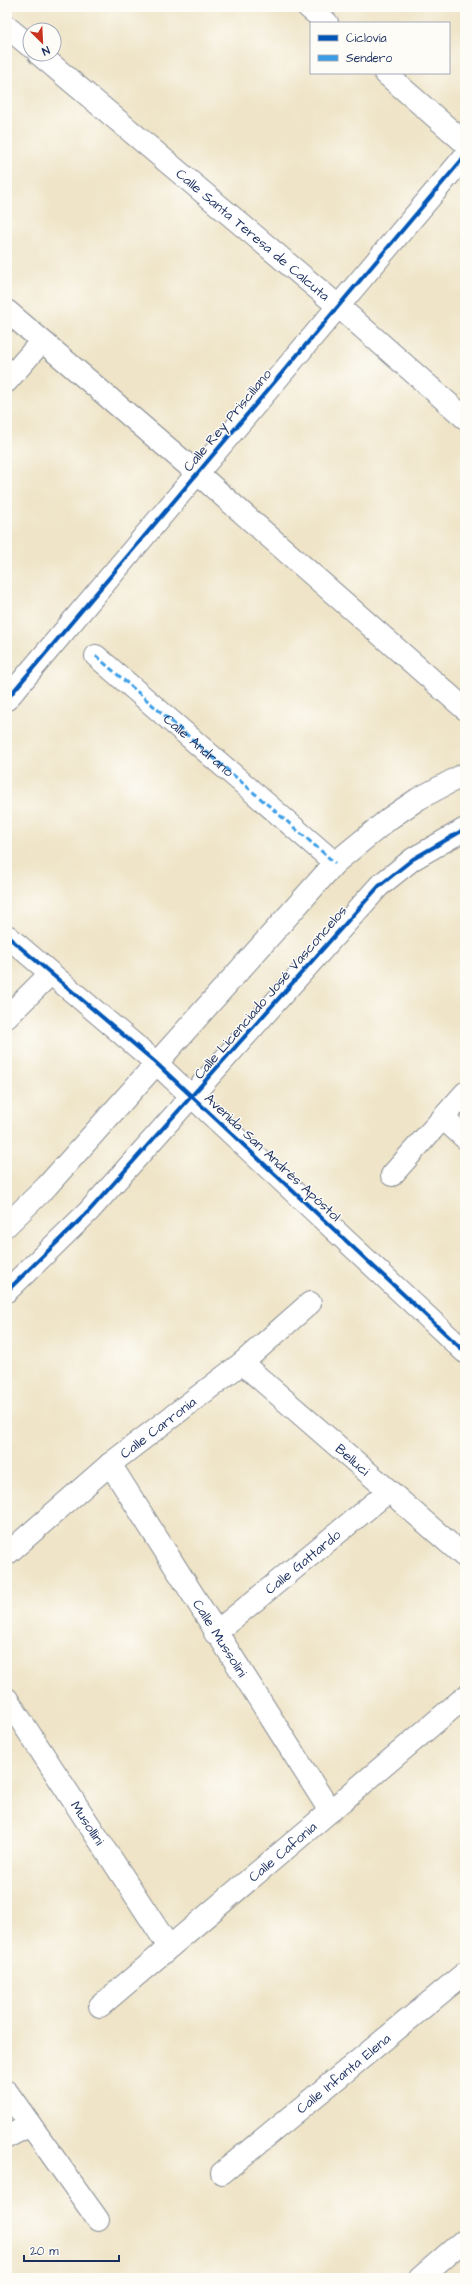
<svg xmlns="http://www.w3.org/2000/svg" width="472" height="2285" viewBox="0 0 472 2285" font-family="'Architects Daughter',sans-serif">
  <rect width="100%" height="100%" fill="#fdfcf7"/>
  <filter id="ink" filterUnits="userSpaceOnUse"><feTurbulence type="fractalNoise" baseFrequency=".025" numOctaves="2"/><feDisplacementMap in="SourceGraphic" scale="8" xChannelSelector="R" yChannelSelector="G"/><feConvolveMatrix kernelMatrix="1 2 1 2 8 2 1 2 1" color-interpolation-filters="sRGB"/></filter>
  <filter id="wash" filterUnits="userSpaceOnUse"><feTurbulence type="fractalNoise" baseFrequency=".012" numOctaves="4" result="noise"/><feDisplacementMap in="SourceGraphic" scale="16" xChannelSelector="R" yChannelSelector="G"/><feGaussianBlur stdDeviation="0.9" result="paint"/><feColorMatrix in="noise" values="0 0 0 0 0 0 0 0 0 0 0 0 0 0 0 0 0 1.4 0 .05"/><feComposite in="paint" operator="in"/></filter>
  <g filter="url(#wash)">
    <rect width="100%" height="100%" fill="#efe4c7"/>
  </g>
  <g filter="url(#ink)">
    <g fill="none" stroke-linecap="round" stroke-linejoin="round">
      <defs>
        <g id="minor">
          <path d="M308,7L327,23"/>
          <path d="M7,27L30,46"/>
          <path id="s1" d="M39,54L338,306L465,418"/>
          <path d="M385,73L465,143"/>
          <path d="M7,311L197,473L465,709"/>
          <path d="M7,381L41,342"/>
          <path d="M96,656L335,863"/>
          <path d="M7,699L465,156"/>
          <path d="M7,936L155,1062L465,1352"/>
          <path d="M7,1017L50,974"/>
          <path d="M443,1118L465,1138"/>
          <path d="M392,1175L465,1093"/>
          <path d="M7,1225L47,1186L335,863L390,818L418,799L465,774"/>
          <path d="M7,1291L89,1211L379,886L413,859L465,829"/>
          <path id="s2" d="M242,1363L465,1557"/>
          <path id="s3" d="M110,1464L330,1811"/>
          <path id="s4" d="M7,1554L110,1464L242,1363L310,1303"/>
          <path id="s5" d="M215,1633L389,1491"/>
          <path id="s6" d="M7,1699L169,1947"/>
          <path id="s7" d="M100,2006L465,1697"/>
          <path d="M7,2092L98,2220"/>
          <path d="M7,2137L30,2125"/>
          <path id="s8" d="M222,2173L465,1973"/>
          <path d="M420,2278L465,2239"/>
        </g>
      </defs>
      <use href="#minor" stroke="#858a92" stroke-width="24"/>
      <use href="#minor" stroke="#fff" stroke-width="22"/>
      <path stroke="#3b9de6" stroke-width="3" stroke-dasharray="6 3" stroke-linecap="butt" id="s9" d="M96,656L335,863"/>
      <defs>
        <g id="cycleway">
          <path d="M7,699L465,156"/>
          <path d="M7,936L155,1062L465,1352"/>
          <path d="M7,1291L89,1211L379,886L413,859L465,829"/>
        </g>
      </defs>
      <use href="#cycleway" stroke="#fdfcf7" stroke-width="6"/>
      <use href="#cycleway" stroke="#0057b8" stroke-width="4"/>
    </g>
  </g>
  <g text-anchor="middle" stroke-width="3" stroke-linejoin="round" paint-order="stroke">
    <g font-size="14" fill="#1b2f5e" stroke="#fdfcf7">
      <text dy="5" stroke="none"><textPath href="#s1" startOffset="280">Calle Santa Teresa de Calcuta</textPath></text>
      <text transform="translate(227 420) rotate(-50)" y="5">Calle Rey Prisciliano</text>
      <text dy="5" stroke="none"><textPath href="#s9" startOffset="136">Calle Andrano</textPath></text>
      <text transform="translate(270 992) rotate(-49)" y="5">Calle Licenciado José Vasconcelos</text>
      <text transform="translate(273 1157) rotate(43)" y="5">Avenida San Andrés Apóstol</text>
      <text dy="5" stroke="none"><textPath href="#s4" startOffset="197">Calle Carronia</textPath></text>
      <text dy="5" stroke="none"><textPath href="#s2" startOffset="147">Belluci</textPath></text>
      <text dy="5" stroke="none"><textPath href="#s5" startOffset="113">Calle Gattardo</textPath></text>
      <text dy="5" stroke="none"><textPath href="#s3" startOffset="206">Calle Mussolini</textPath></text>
      <text dy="5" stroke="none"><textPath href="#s6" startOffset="148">Musollini</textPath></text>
      <text dy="5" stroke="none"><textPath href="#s7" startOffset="239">Calle Cafonia</textPath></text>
      <text dy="5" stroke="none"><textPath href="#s8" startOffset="157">Calle Infanta Elena</textPath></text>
    </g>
  </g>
  <rect width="472" height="2285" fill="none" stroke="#fdfcf7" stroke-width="24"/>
  <rect x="310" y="22" width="140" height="52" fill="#fdfcf7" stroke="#a3aaba"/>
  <rect x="318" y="35" width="20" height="6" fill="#0057b8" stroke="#a3aaba"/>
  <text x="346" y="42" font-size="12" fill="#1b2f5e">Ciclovía</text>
  <rect x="318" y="55" width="20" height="6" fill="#3b9de6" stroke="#a3aaba"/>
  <text x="346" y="62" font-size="12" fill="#1b2f5e">Sendero</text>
  <g transform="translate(42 42) rotate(156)"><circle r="19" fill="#fdfcf7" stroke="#a3aaba"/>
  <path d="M0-3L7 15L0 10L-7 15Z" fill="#c8321e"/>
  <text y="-6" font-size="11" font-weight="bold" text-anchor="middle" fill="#1b2f5e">N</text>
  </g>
  <path d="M24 2255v6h95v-6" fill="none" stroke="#1b2f5e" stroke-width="2"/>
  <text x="30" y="2255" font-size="12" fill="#1b2f5e" stroke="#fdfcf7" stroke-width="3" paint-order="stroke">20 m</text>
</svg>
